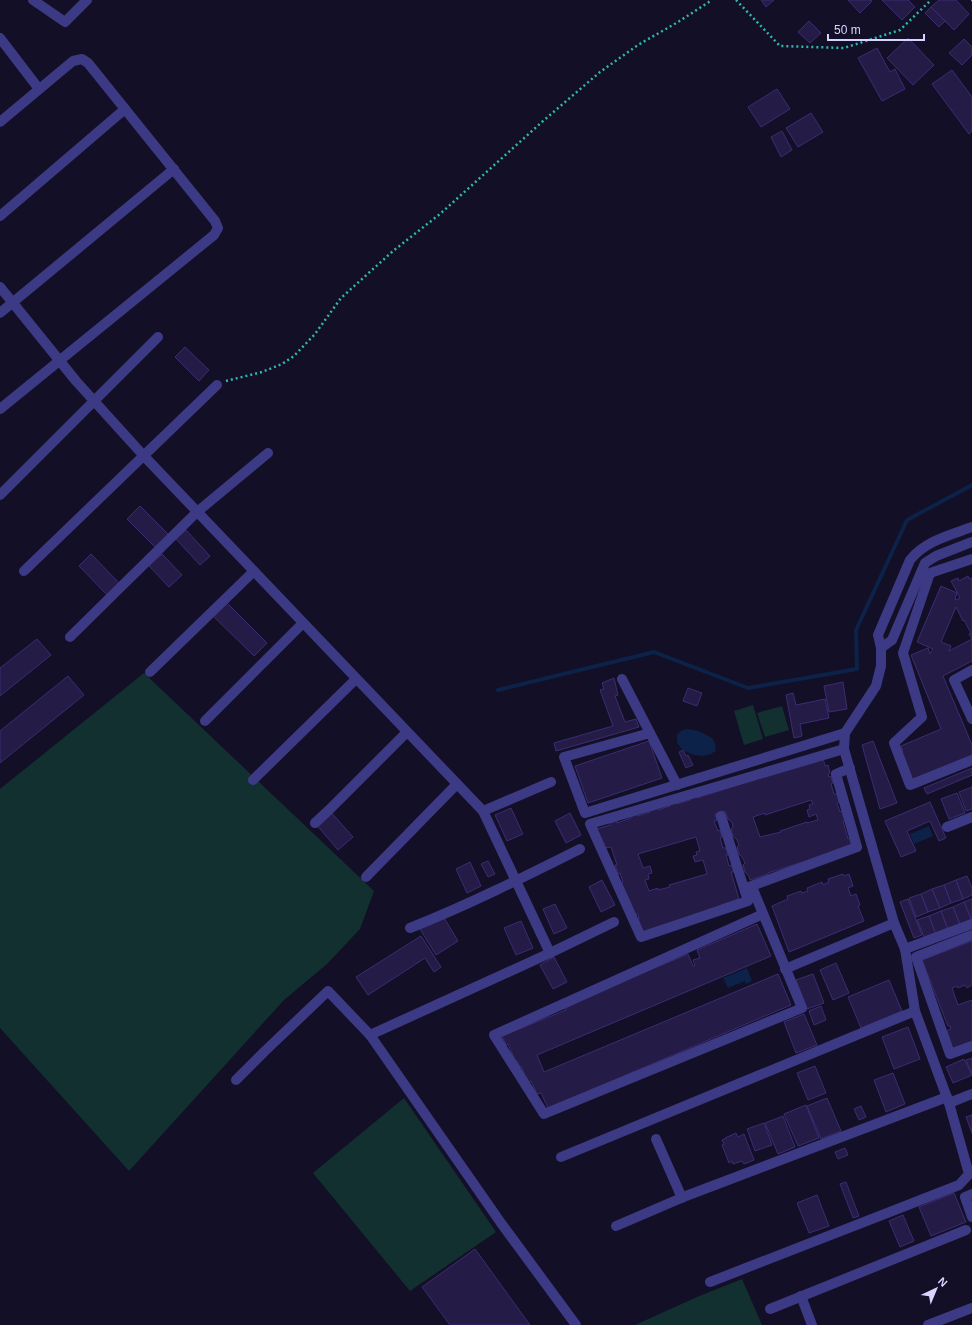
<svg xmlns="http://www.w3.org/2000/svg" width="972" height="1325" viewBox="0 0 972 1325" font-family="Arial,sans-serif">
  <rect width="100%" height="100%" fill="#130f26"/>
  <g fill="#12302f">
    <path d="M144,673L374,891L360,929L327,964L284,1000L129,1171L0,1028V789Z"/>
    <path d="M753,705L763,739L744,745L734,711Z"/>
    <path d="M782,706L789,730L765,737L757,713Z"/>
    <path d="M404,1098L496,1232L410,1291L313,1173Z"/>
    <path d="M742,1279L762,1325H635L697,1297Z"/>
  </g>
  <g fill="#0c2248">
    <path d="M686,729C696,730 711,734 715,743C716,745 715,748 716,750C707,761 682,755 677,742C677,741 677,736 677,735L681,731Z"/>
    <path d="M929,826L933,836L914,844L910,834Z"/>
    <path d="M747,968L752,981L746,984L745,981L728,988L723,978Z"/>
  </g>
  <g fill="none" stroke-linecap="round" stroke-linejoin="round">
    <path stroke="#0c2248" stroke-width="4" d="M498,690L654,652L748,688L857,669L856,630L907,520L972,485"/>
  </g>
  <g fill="#241b47" stroke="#3b2d73" fill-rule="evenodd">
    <path d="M761,0H774L766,7Z"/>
    <path d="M848,0H870L872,1L860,13Z"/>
    <path d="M882,0H908L915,7L902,20Z"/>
    <path d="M939,0H956L969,14L954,30L931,7Z"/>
    <path d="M931,7L945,21L939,27L925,13Z"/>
    <path d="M809,21L821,33L810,43L798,32Z"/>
    <path d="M908,38L934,65L913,85L887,58Z"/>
    <path d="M964,39L972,47V55L962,65L949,53Z"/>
    <path d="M877,48L890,72L895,69L905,89L882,101L858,58Z"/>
    <path d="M952,70L972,97V131L969,134L932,84Z"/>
    <path d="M777,89L790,109L761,127L748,107Z"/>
    <path d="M811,113L823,132L798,147L786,128Z"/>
    <path d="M782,131L792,150L781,157L771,137Z"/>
    <path d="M185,347L209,370L199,381L175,357Z"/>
    <path d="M140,506L171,537L158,550L127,519Z"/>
    <path d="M186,530L210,556L200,565L176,539Z"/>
    <path d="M91,554L122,586L110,598L79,566Z"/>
    <path d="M162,554L182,575L169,587L149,566Z"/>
    <path d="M968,576L969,579L972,578V661L943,676L972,745V756L912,780L901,752L903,751L901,746L941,729L911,655L928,648L930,654L933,649L917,642L941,586L957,593L955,599L956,600L960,598L951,581L958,578L959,581ZM956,607L963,621L964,620L971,633L969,634L972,639L949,651L951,646L941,642Z"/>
    <path d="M224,600L267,643L254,656L211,614Z"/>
    <path d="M37,639L51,655L0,696V668Z"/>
    <path d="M68,676L84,695L0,763V731Z"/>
    <path d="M614,678L618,695L615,696L625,722L636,719L639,727L556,751L554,743L613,726L600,690L604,689L602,683Z"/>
    <path d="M843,682L847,709L829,712L824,686Z"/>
    <path d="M688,688L702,693L697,706L683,701Z"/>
    <path d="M793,693L796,705L825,699L829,718L800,724L802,736L794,738L786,695Z"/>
    <path d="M649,741L662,778L588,803L575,766Z"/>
    <path d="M873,741L897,803L880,809L862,745Z"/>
    <path d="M683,750L686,756L688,755L693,765L686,768L679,752Z"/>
    <path d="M823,758L825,766L828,765L830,773L828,774L829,777L831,776L833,783L831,784L834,794H837L839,802L837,803L840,812L842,811L845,820L843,821L848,839L850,838L853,846L768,873V874L750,880L749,876L745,872L743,865L745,863L742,857L739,854L737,847L739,845L737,840L733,836L731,829L733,827L732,822L728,819L725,811L715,814L717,820L714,821L718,831L720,830L722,837L720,838L723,848H726L728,855H726L729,866L732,865L734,872H731L739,899L721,905L722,907L642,933L638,918H639L638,914L633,915L620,883L623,882L620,873L618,874L615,865H617L611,847L605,848L590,829L597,827V829L610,825V823L617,821V823L631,818L630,816L637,814L638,816L650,812V811L657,808L658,810L670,806V804L677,802V804L690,800L689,798L697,795V798ZM811,800L813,804L809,805L810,809L807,810L809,817L816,814L818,820L807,823V822L780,831L781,832L760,837L753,817L765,813V815ZM696,837L700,851L696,852L697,855L693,856L695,862L703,860L707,874L669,885L670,887L658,890V888L649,891L645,880L649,879L648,874L652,873L650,866L643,868L638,854Z"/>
    <path d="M972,768V775L927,794L924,788Z"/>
    <path d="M972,787V809L966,811L959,792Z"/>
    <path d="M957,793L965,813L949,819L941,799Z"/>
    <path d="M930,802L946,838L939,841L930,821L907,831L916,851L901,857L885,821Z"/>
    <path d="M511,808L523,834L507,841L495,815Z"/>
    <path d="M329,810L353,837L338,850L315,823Z"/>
    <path d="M570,813L581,835L566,843L555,821Z"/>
    <path d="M488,861L495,874L488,877L481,864Z"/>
    <path d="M470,862L481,886L467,893L456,869Z"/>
    <path d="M843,874L844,876L849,874L853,886L848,888L851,896L856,894L860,905L858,906L864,921L789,952L772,906L788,899L787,896L801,891L802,893L808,891L807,888L822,882L823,885L829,882L828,879Z"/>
    <path d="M967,876L972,888V895L963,899L956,880Z"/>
    <path d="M602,880L615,905L601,912L589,887Z"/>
    <path d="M956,880L963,899L951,903L944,885Z"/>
    <path d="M944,885L951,903L940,908L932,889Z"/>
    <path d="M932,889L940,908L928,912L921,894Z"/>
    <path d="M921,894L928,912L916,917L909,898Z"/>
    <path d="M908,899L922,935L914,938L900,902Z"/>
    <path d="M972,899V921L964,902Z"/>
    <path d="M964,902L972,921L960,925L953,907Z"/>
    <path d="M555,904L567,928L554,934L543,909Z"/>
    <path d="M953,907L960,925L948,930L941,911Z"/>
    <path d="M941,911L948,930L936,935L929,916Z"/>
    <path d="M443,916L458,941L436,955L420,929Z"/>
    <path d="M929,916L936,935L925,939L917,920Z"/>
    <path d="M521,921L533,948L516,955L504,928Z"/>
    <path d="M757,924L771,956L537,1055L544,1072L778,974L791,1005L548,1108L541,1093L537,1094L531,1081L528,1083L521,1066L520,1067L517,1061L516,1062L508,1044L506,1045L502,1036L566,1010L564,1006L688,954L693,966L695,965L693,960L700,958L697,950Z"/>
    <path d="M421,936L441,967L434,972L425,958L368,995L356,977Z"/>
    <path d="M972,941V985L967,988L965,985L958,988L957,986L952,988L958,1005L972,1000V1044L952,1052L944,1032L951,1029L950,1026H948L922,960Z"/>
    <path d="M554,957L567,982L553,989L540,965Z"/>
    <path d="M836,963L849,993L833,1000L820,970Z"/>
    <path d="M813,974L824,1003L807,1009L796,980Z"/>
    <path d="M889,980L902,1011L861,1028L848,997Z"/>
    <path d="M821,1006L826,1020L814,1025L809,1011Z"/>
    <path d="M804,1014L817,1045L796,1053L784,1022Z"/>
    <path d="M908,1027L920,1059L894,1069L882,1037Z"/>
    <path d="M972,1058V1074L966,1060Z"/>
    <path d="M964,1059L972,1075L953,1083L946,1067Z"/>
    <path d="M815,1066L826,1093L808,1100L797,1073Z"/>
    <path d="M893,1073L905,1104L886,1112L874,1080Z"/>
    <path d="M827,1098L841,1131L821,1139L807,1106Z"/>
    <path d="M806,1105L819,1138L798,1146L784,1114Z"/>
    <path d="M861,1106L866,1117L859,1120L854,1109Z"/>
    <path d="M972,1115V1133L966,1117Z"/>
    <path d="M783,1116L795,1147L778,1154L765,1123Z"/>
    <path d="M764,1123L772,1145L755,1151L747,1129Z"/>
    <path d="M736,1133L738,1137L744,1134L754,1160L744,1164L742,1161L733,1164L732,1161L729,1163L722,1145L724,1144L722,1140L725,1139V1138Z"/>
    <path d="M845,1148L848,1155L838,1159L835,1152Z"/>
    <path d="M846,1182L859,1216L853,1218L840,1184Z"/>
    <path d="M954,1193L966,1222L931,1236L919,1207Z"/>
    <path d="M817,1195L829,1226L809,1233L797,1203Z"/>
    <path d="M903,1215L914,1241L900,1247L889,1221Z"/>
    <path d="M475,1249L530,1325H450L422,1287Z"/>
  </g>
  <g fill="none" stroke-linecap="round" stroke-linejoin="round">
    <g stroke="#2fb8b0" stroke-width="2.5" stroke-dasharray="2 3" stroke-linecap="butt">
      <path d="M736,0L780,46L844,48L900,30L931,0"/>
      <path d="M971,0H972"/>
      <path d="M226,381L262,372L282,364L294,356L315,334L341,298L393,251L440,214L543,121L600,72L638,45L678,22L712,0"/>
    </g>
    <g stroke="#3d3a85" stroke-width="10">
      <path d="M33,0L65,22L87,0"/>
      <path d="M0,38L39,89"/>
      <path d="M0,122L73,61L82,59L88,63L215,221L218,228L214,235L0,409"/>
      <path d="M0,216L125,109"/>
      <path d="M0,287L76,381L143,455L483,811L550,953L370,1035"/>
      <path d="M0,313L174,169"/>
      <path d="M0,495L158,337"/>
      <path d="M972,559L930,573L903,653L922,717L894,743L910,785L972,760"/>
      <path d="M24,571L217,385"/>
      <path d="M70,637L197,512L268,453"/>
      <path d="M881,648L892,640L925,563L936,556L972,542"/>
      <path d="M972,670L954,680L972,719"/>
      <path d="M150,672L254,571"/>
      <path d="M622,679L677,785"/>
      <path d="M205,721L303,623"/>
      <path d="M650,733L564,757L585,813L845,733"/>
      <path d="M253,780L356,679"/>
      <path d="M483,811L551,782"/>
      <path d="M721,816L748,901L641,937L590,824L844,749"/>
      <path d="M315,823L329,810L407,732"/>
      <path d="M947,827L972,817"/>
      <path d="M366,877L457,784"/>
      <path d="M752,887L802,1008L544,1114L494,1035L763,914"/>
      <path d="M746,888L857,847L836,774L850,768"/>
      <path d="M410,928C468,905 524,877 580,849"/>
      <path d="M972,935L916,957L950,1054L972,1046"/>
      <path d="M905,949L972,924"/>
      <path d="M550,953L614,922"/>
      <path d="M785,969L894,923"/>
      <path d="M236,1080L265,1051L328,991L370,1035L501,1223L576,1325"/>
      <path d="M949,1103L972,1094"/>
      <path d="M656,1139L682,1198"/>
      <path d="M561,1157L915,1011"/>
      <path d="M972,1194L965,1197L972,1217"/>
      <path d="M616,1226L686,1196L947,1097"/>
      <path d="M710,1282L959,1185L969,1174L949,1103L915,1011L905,949L894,923L844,749L845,733L876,686L881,666V648L878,635L910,560C925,541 950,535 972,527"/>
      <path d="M801,1296L812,1325"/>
      <path d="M770,1309L966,1230"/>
      <path d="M928,1325L972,1308"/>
    </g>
  </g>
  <g transform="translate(936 1289) rotate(44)" stroke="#130f26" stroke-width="3" paint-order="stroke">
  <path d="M0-3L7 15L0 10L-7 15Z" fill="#d9d4ff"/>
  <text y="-6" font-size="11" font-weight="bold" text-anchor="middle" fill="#d9d4ff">N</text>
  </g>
  <path d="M828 34v6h96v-6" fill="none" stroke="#d9d4ff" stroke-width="2"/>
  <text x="834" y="34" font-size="12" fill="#d9d4ff" stroke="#130f26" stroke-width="3" paint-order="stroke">50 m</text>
</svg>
